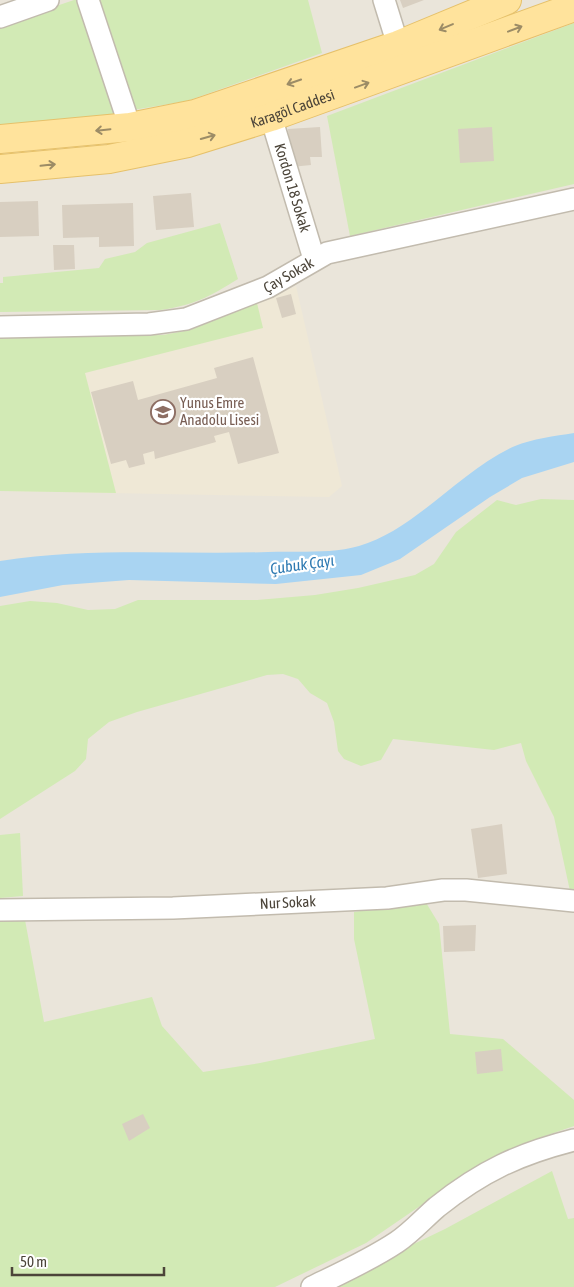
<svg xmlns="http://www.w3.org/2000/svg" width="574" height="1287" viewBox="0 0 574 1287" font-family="'Asap Condensed',sans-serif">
  <rect width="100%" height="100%" fill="#f6f3ec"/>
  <rect fill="#eae5da" x="0" y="0" width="574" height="1287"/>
  <path fill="#efe8d6" d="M296,286L342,486L329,497L0,491V337L163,335L190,330L268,299Z"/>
  <g fill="#d2eab5">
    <path d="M74,0H78L119,119L0,127V25Z"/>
    <path d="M94,0H308L322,53L187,101L133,110Z"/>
    <path d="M574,23V184L350,236L327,116Z"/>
    <path d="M220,223L238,279C211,296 192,306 160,310L0,312V283H3V277L99,268L105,259L135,252L147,243Z"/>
    <path d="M257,303L263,328L85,373L116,493L0,491V337L163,335L190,330Z"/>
    <path d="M541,499L574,500V891H570L554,817L526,761L521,743L494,750L393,739L381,760L361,766L344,759L338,751L334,722L327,703L310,693L298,679L283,674L267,675L137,712L109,722L88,739L86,759L75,771L0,819V606L30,601L57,603L88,610L115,609L138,600H257L315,595L358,588L415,575L434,564L456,532L497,500L516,505Z"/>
    <path d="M20,833L23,896L0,898V835Z"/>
    <path d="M425,901L439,924L450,1034L503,1039L574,1100V1126L539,1138L483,1163L366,1243L275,1287H0V921L25,920L44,1022L152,997L162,1026L203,1072L260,1063L375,1039L354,939V912Z"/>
    <path d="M552,1171L568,1219L574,1218V1287H324L445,1229Z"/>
  </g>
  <path fill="#a9d4f2" d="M574,433V462L522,478L490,497L400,559L361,575L276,584L129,580L63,585L0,597V561C89,547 179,555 268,552C297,551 331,554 359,546C415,530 461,470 515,446C532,439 555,436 574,433Z"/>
  <g fill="#d8cfc1">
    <path d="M400,0H424L403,8Z"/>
    <path d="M320,127L322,157H310L311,165L291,167L288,129Z"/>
    <path d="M492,127L494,161L460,163L458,129Z"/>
    <path d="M191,193L194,227L156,230L153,196Z"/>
    <path d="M38,201L39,236L0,237V202Z"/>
    <path d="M133,203L134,246L99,247V237L63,238L62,205Z"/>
    <path d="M53,245H74L75,269L54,270Z"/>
    <path d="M291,294L296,314L282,318L276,298Z"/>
    <path d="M253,357L279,453L238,464L229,432L214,436L216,442L155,459L154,451L143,454L145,464L129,468L126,460L111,464L91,392L133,381L138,400L217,378L214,368Z"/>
    <path d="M502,824L507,874L478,878L471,829Z"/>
    <path d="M476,925L475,951L444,952L443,926Z"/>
    <path d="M501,1049L503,1071L477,1074L475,1052Z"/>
    <path d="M143,1114L150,1128L129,1141L122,1124Z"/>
  </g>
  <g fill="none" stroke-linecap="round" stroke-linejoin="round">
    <defs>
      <g id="minor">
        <path d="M88,0L130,127"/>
        <path d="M384,0L398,45"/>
        <path d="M0,17L48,0"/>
        <path id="s1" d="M271,117L314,259"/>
        <path id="s2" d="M0,327L149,324L186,319L268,287L327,253L574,199"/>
        <path id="s3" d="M0,910L173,908L387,898L443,890H466L574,901"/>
        <path d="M312,1287C341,1273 370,1260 397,1242C412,1232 424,1218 437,1207C482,1171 519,1154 574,1140"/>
      </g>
      <g id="major">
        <path d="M0,139L130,127L195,114L398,45L507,0"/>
        <path id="s4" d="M0,169L109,159L188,143L271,117L574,7"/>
      </g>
    </defs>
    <use href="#minor" stroke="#c2bbae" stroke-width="24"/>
    <use href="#major" stroke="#e6c16a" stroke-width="30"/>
    <use href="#minor" stroke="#fff" stroke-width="21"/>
    <use href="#major" stroke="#ffe39c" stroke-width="28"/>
  </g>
  <defs><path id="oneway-shaft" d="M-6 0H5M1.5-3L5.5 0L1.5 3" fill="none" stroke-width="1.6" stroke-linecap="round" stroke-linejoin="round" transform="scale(1.25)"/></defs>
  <g stroke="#9c8c66">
    <use href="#oneway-shaft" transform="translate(446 27) rotate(157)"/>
    <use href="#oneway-shaft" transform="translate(515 29) rotate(-21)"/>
    <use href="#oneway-shaft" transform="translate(294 82) rotate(161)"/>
    <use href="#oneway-shaft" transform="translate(362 85) rotate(-20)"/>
    <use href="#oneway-shaft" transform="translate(103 130) rotate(174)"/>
    <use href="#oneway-shaft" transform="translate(208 137) rotate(-16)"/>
    <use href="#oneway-shaft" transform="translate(48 165) rotate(-6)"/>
  </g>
  <defs>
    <symbol id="school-ring" viewBox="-11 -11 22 22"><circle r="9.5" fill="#fff" stroke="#8d6e63" stroke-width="1.5"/><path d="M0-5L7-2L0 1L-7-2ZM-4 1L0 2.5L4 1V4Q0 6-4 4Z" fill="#8d6e63"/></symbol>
  </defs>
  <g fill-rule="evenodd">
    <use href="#school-ring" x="149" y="398" width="28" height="28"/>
  </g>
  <g text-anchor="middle" stroke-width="4.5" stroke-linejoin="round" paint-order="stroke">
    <g font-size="15" fill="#4b4439" stroke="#fff">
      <text dy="5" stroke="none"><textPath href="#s4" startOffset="300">Karagöl Caddesi</textPath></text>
      <text dy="5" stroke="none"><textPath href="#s1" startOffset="74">Kordon 18 Sokak</textPath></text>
      <text dy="5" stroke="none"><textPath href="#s2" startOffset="298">Çay Sokak</textPath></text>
      <text dy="5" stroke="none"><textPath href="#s3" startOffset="288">Nur Sokak</textPath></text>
    </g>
    <g font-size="15" fill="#785e54" stroke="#fff" text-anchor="start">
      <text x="180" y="408">Yunus Emre<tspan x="180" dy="17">Anadolu Lisesi</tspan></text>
    </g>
    <g font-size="16" font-style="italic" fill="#2e7ab2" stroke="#fff">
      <text transform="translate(302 564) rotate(-8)" y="6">Çubuk Çayı</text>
    </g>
  </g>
  <path d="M12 1267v8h152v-8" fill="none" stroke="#4b4439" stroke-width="2.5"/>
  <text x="20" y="1267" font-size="15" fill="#4b4439" stroke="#ffffff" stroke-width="4" paint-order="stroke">50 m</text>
</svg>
